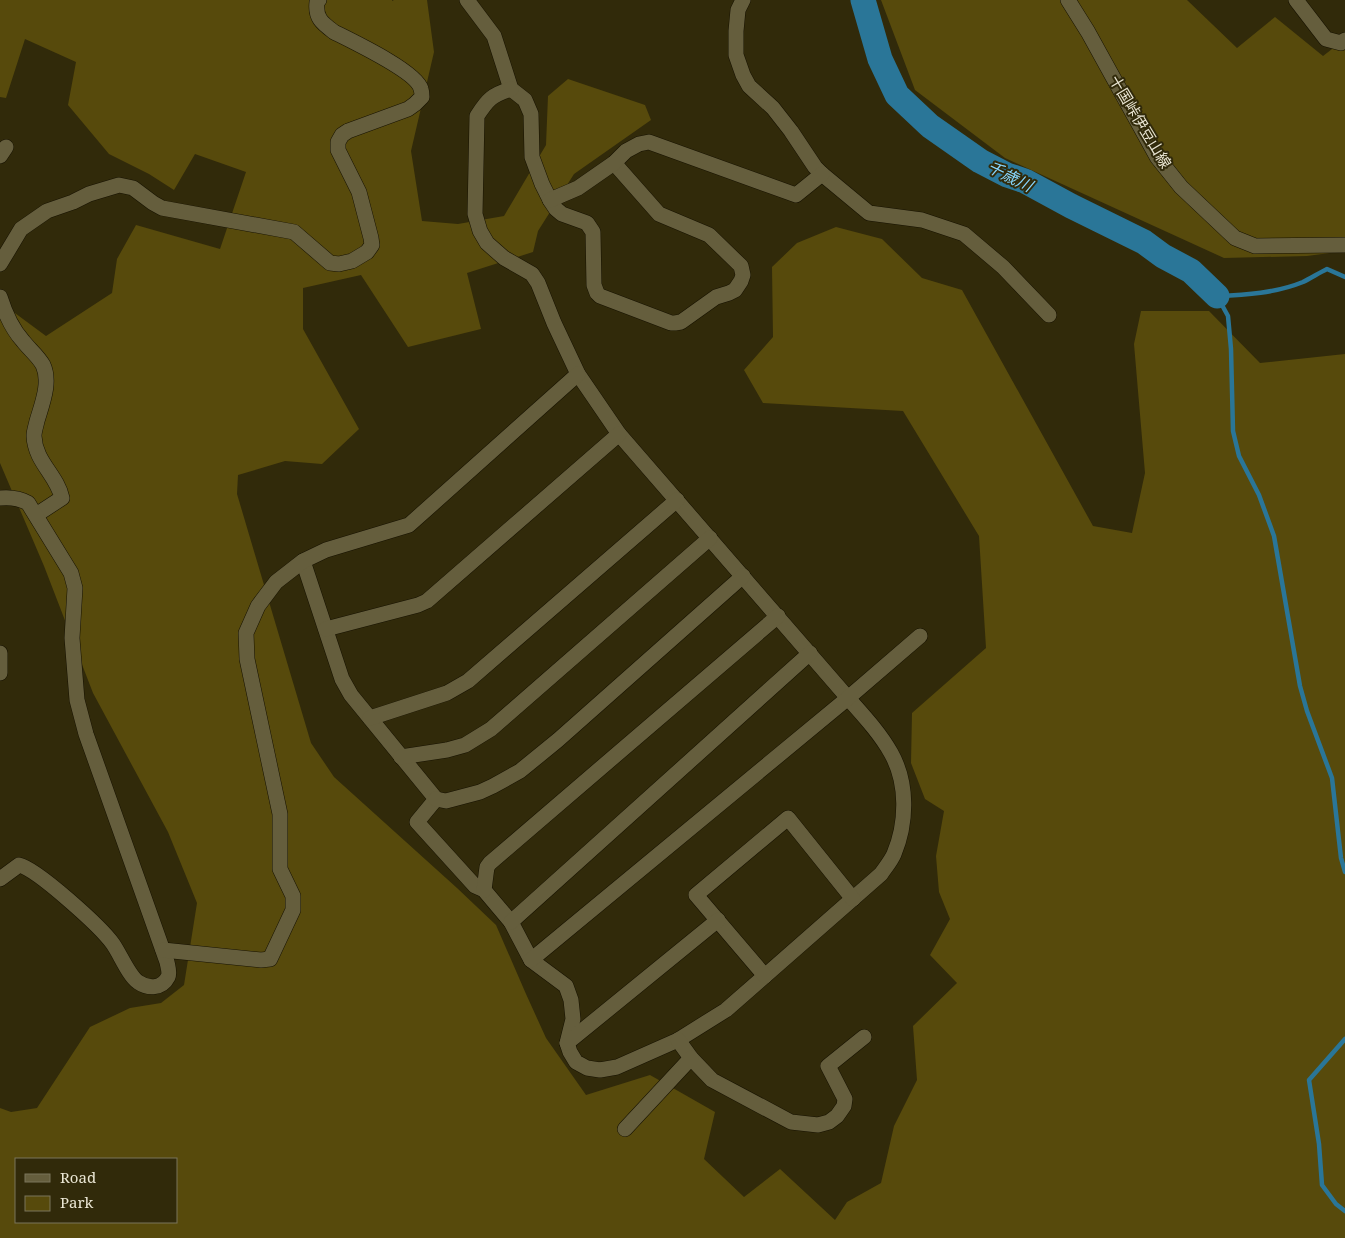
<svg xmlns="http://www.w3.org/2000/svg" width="1345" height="1238" viewBox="0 0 1345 1238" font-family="'Noto Serif','Noto Sans JP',serif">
  <rect width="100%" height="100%" fill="#312a0a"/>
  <g fill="#574a0c" fill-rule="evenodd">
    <path d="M0,0H392V1L394,0H427L434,52L411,151L422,221L458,224L504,216L546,145L548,96L568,79L645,105L651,120L574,174L538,231L533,252L467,273L481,329L408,347L361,275L303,288V329L359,429L322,464L285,461L238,475L237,494L311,743L334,777L457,888L496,925L526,994L546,1038L586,1095L650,1075L715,1112L704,1159L744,1197L780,1169L835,1220L847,1202L881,1183L894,1126L917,1080L913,1026L957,983L930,955L950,919L939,892L936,856L944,811L925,799L911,763L912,713L986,648L979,536L903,411L763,403L744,370L773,337L772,267L797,243L836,227L882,239L922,278L962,290L1093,526L1132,533L1145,473L1134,344L1141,311H1209L1260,363L1345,354V1238H0V1108L11,1112L37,1108L90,1027L130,1008L161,1003L184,985L197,903L168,832L93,693L44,566L0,463V302L46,336L112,293L117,259L136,225L220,249L246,172L195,154L174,190L149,174L109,154L68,105L76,62L25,39L6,98L0,97ZM16,1159H176V1222H16Z"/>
    <path d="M881,0H1187L1237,48L1275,17L1323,56L1345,39V251L1307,256L1224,258L1005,158L915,90Z"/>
  </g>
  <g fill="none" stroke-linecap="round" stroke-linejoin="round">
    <g stroke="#2a7698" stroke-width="4.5">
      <path d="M1345,277L1327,269C1319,273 1311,278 1303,282C1276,293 1246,295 1217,296L1228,316L1231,349L1233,431L1239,456L1259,495L1274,536L1300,686L1307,711L1332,778L1341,858L1345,872"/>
      <path d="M1345,1039L1309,1080L1319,1144L1322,1185L1336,1204L1345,1211"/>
    </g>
    <path stroke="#2a7698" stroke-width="25" d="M863,0L880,59L897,95L930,126L980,161L1007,175L1025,181L1071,206L1144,242L1163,256L1191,271L1217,296"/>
    <defs>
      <g id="minor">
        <path d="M467,0L494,36L511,89L525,100L531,114L532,157L542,184L550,200L556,209L562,214L587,223L593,232L594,285L597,293L600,296L671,323H675L681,322L716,297L729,293L735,290L741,281L743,275L741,266L709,235L659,214L614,163"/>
        <path d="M743,0L738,10L736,31V55L743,75L749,86L773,108L791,131L815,167L822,174L869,213L922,220L964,234L1003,267L1049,315"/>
        <path d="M1296,0L1326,39L1341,43L1345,40"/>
        <path d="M0,156L6,147"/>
        <path d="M550,200L578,188L614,163L626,151L639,144L649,142L796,195L822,174"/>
        <path d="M0,264L21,229L47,211L73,202L89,194L119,185L133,188L153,203L162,208L294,232L330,263L339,264L352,261L367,252L372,245L371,238L359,192L338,150V142L342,135L348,131L408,109L415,104L422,97C422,94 422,92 421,89C417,72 352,41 334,32C322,23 315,18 317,2L319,0"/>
        <path d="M0,297C5,313 12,329 23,341C29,349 38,356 43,365C51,382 42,404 37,421C36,426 34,431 34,436C35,462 57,475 62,498L36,515"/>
        <path d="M0,498C10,497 19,498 28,503L71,573L75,588L72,638L77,700L86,734L167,962C168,967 170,973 168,977C162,989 148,989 138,982C129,976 120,954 113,944C101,927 37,869 19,865L0,879"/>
        <path d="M303,561L342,679L351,695L436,799L417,822L475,886L484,890L511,922L531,960L566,986L571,1000L573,1019L567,1043L570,1052L576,1062L587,1068L600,1070L617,1067L678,1040L726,1010L881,874C885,868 891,861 894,854C907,823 908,783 891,753C880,733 863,715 848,698L619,434L578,374L554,323L538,283L532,274L504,258L487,243L480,231L475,214L477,116C488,99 492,95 511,89"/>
        <path d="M326,629L418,605L427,601L619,434"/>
        <path d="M0,653V673"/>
        <path d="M370,718L447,693L468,681L677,500"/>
        <path d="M401,757L447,750L465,745L491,729L710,538"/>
        <path d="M436,799L446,801L480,792L493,786L520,771L558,740L743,576"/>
        <path d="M484,890L487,867L490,863L778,616"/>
        <path d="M511,922L810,653"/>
        <path d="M163,950L261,960L270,959L293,910V896L280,869V814L247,659L246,633L258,606L276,582L303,561L326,550L409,525L578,374"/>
        <path d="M531,960L848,698L920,636"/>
        <path d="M765,976L696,895L788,818L853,899"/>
        <path d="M678,1040L691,1058L712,1080L791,1122L818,1125L829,1122L837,1116L844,1106L845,1099L828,1066L864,1037"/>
        <path d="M567,1043L718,920"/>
        <path d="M625,1129L691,1058"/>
      </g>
      <path id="secondary" d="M1068,0L1088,32L1157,157L1181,187L1235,238L1255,246L1345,245"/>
    </defs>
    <use href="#minor" stroke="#171200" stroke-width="16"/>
    <use href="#secondary" stroke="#171200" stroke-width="16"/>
    <use href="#minor" stroke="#655e3d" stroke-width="15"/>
    <use href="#secondary" stroke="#655e3d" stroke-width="15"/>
  </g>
  <g text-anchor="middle" stroke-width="4" stroke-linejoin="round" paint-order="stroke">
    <g font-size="15" fill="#eae6d4" stroke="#312a0a">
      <text transform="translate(1140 122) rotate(59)" y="5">十国峠伊豆山線</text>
    </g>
    <g font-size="16" font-style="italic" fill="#87d6fe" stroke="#312a0a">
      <text transform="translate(1010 176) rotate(26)" y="6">千歳川</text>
    </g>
  </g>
  <rect x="15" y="1158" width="162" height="65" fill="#312a0a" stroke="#7b755b"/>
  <rect x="25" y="1174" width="25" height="8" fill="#655e3d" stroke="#7b755b"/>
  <text x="60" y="1183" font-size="15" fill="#eae6d4">Road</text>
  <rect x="25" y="1196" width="25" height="15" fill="#574a0c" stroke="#7b755b"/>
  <text x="60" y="1208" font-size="15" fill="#eae6d4">Park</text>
</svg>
